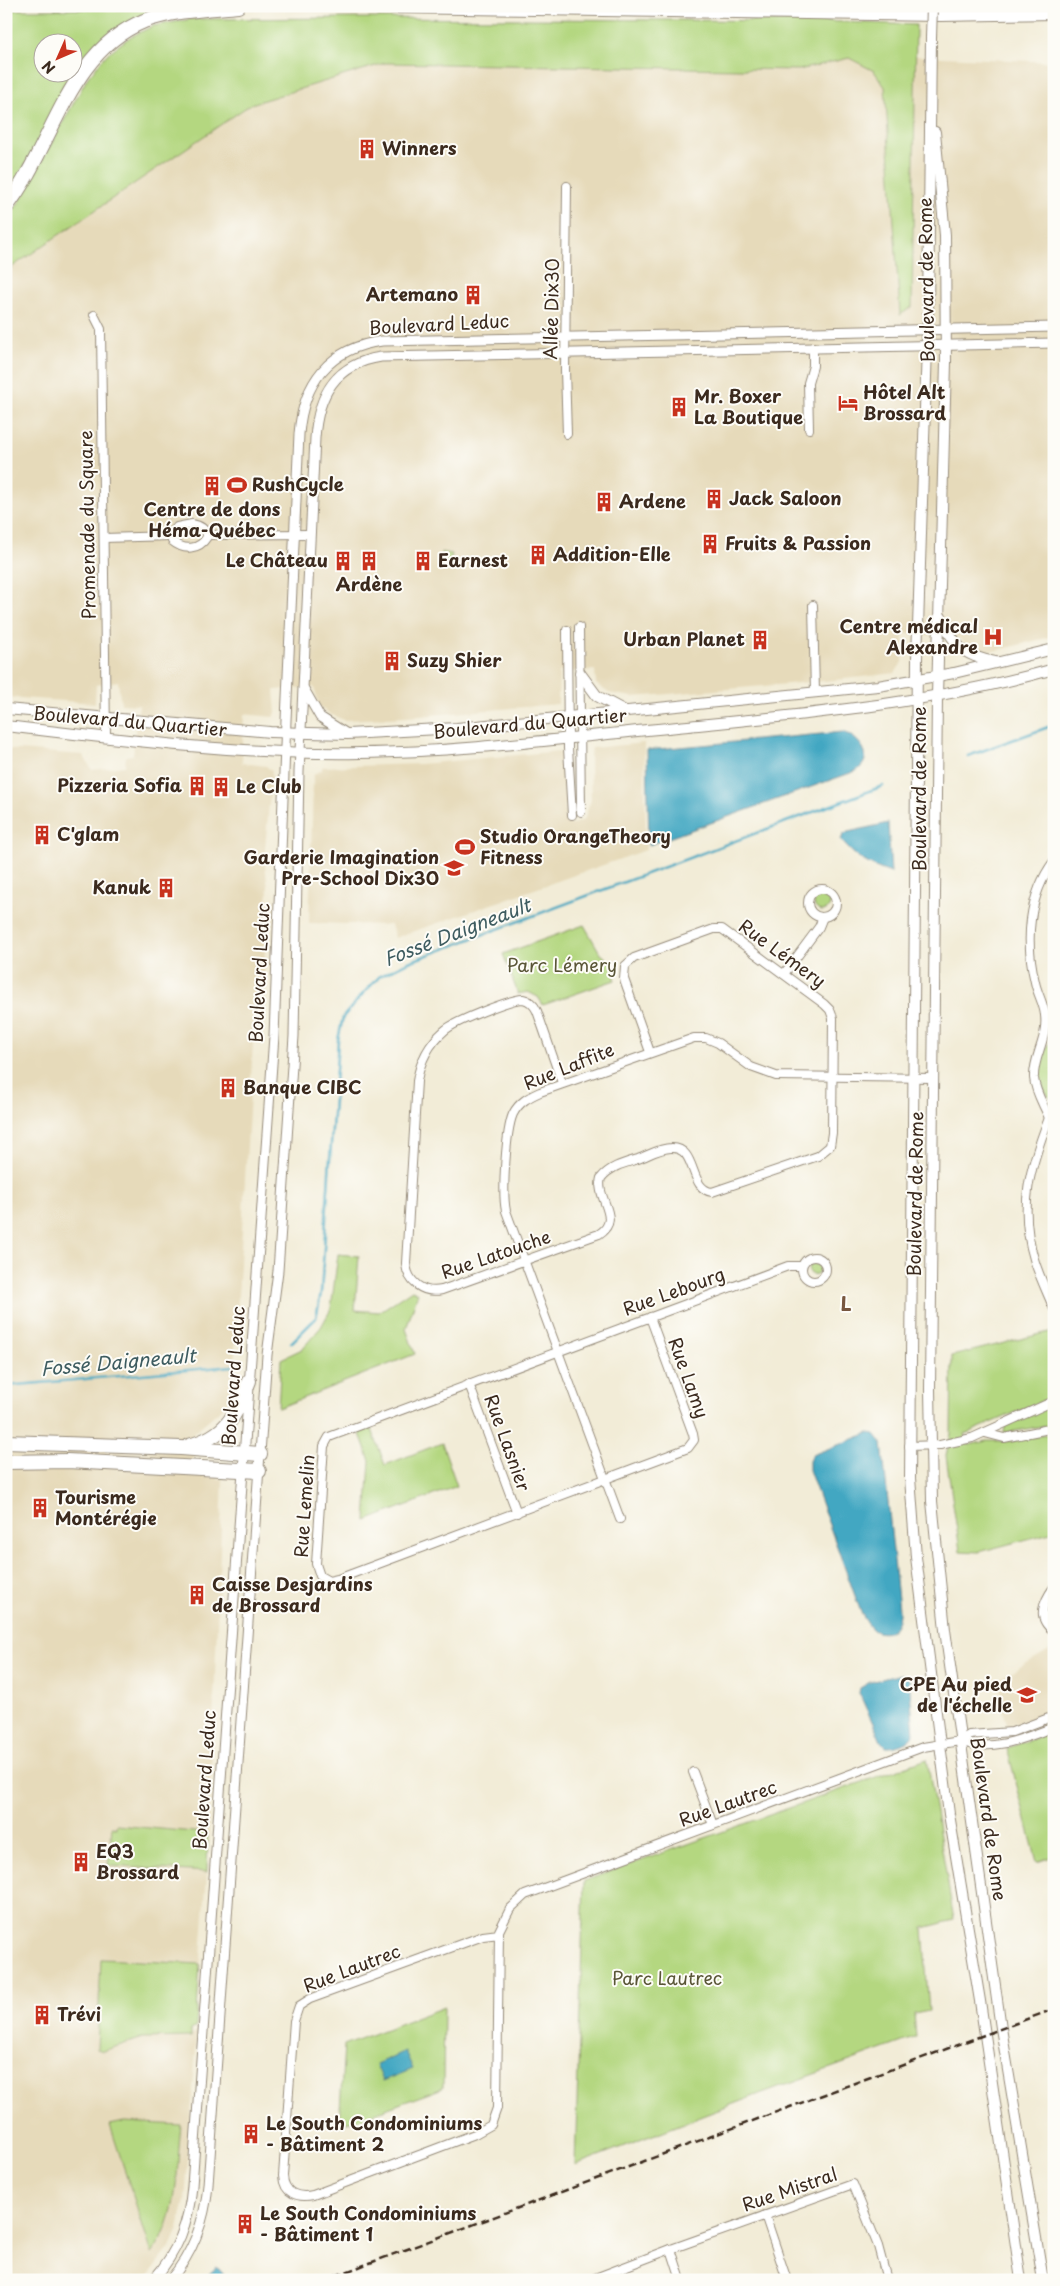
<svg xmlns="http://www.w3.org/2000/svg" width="1060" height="2286" viewBox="0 0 1060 2286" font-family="'Playpen Sans',sans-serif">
  <rect width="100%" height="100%" fill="#fdfcf7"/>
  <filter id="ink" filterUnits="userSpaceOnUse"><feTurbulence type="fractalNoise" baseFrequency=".02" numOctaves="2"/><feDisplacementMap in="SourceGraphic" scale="10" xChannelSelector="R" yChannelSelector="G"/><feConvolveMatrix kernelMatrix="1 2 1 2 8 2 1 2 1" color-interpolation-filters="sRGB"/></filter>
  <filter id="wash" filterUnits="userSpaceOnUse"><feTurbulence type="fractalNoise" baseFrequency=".0096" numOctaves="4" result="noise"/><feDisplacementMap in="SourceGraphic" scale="20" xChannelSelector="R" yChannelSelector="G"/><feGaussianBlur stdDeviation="1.12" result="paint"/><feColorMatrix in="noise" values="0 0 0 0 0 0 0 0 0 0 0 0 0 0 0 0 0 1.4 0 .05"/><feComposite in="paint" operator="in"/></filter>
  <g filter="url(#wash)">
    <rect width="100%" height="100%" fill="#f2ecd7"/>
    <g fill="#e6daba">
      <path d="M236,26L1054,62V636L994,651H983L971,648L959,638L903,633V661L895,673L836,680L633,697L609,693L596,684L595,670L559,672L558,704L408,717L344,720L330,714L319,706L314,687L274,690L276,713L273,717L244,714L242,763L266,766L272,771L264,859L268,887L262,1009L254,1026L232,1400L194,1432V1475L223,1479L207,1872L196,2027L191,2030V2036L197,2032L185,2201L178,2229L169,2249L145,2280H6V749L83,755L92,770L125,766L126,756L133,755L139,705L121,704L118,681L96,685L95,703L6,697V244Z"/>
      <path d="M644,743L646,850L395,938L391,925L309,923L313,784L314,774L322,770V767L421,764L560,751L565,764L566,804L564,807L569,825L584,820L591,800L590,754L592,748Z"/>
      <path d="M1054,1647V1711L1007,1726L998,1680Z"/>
    </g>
    <g fill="#b4d780" stroke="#78804f" fill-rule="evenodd">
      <path d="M163,9L103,39L6,196V148L9,113L6,96V10ZM42,42H72V72H42Z"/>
      <path d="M369,18L819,21L916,25L912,307L900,315L885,87L874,71L849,58L799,70L385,63L251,104L6,271V219L18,204L88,77L108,53L130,37L153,26L191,19Z"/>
      <path d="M442,552L452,554L450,562L452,565L442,570Z"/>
      <circle cx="822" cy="903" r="8"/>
      <path d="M584,925L600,953L615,966V980L543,1005L538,997L528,992L518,994L503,954Z"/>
      <path d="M1054,1039V1102C1048,1096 1043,1091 1041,1082C1037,1070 1043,1046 1054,1039Z"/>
      <path d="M338,1254L359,1256L355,1310L379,1312L412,1290L418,1293L406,1329L415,1354L278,1408L281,1359L302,1349L321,1327L331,1309Z"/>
      <circle cx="814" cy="1269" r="5.5"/>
      <path d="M1053,1331L1054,1396L965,1434L969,1445L986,1441H1013L1054,1433V1532L979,1552L960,1551L946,1456L951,1434L952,1356Z"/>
      <path d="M1054,1405V1424L1004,1433L1005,1426Z"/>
      <path d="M371,1427L385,1465L442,1443L457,1486L366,1521L370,1461L359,1431Z"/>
      <path d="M1047,1734L1053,1735L1054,1738V1856L1037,1862L1007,1748Z"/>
      <path d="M927,1759L954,1920L923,1928L929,2011L914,2014L916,2037L762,2093L575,2165L584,1881Z"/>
      <path d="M116,1825L206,1833V1836L208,1837L207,1872L108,1866L112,1827L116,1828Z"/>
      <path d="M101,1959L200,1964L196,2027L191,2030V2037L142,2038L103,2051L97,2049Z"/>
      <path d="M444,2007L443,2088L339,2126L344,2045Z"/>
      <path d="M124,2122L181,2125C176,2168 180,2217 152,2254L110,2125Z"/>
    </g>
    <g fill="#42a7c2" stroke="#3e6870">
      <path d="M843,732C860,738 876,758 856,771L649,845L647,750Z"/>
      <path d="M888,823L891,873C870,866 855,858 841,840L843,835L848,832Z"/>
      <path d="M869,1433L875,1434L882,1443L899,1609C900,1623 892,1638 875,1631C869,1628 866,1620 862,1615L809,1470V1461L812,1455Z"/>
      <path d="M901,1674L909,1679L914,1733C912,1742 895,1748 886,1747L881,1741L859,1693L860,1688L870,1682Z"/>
      <path d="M405,2051L413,2069L383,2081L376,2064Z"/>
      <path d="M217,2267L224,2275L219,2280H202Z"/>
    </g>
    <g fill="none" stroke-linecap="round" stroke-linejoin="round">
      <g stroke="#42a7c2" stroke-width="2.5">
        <path d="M968,756L1054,725"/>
        <path d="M291,1343L316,1318L321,1293L338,1040L343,1017L361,996L380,976L406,963L883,786"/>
        <path d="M6,1386L233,1366"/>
      </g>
    </g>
  </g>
  <g filter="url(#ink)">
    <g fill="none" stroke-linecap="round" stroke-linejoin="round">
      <defs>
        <g id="minor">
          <path d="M94,315L101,329L106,737"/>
          <path d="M809,429L808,383L813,366V347"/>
          <path d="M567,434L565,370L567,186"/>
          <path d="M192,524C199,525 207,529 207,537C199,550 184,551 172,541L170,535L177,527Z"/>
          <path d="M207,535L310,534"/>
          <path d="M104,538L170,536"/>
          <path d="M813,605L815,693"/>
          <path d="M579,627L581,812"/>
          <path d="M567,630L568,748L572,815"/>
          <circle cx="822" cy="903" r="14"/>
          <path d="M784,974L819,927L823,917"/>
          <path d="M1045,1013L1054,1021"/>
          <path d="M562,1083L537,1011C534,1005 530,1000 523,999C511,999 453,1022 444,1031C429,1044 420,1062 417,1081L406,1263C407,1282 423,1294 442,1290L599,1234C623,1219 595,1198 601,1178C611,1166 625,1163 638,1159C649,1155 660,1148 671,1148C698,1147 688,1189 712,1192L818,1156L830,1146L832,1133L833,1018L830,1010L824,1004L722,929H714L634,958L625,966L624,979L650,1052"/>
          <path d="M1054,1111L1049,1118C1030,1167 1018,1206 1034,1259C1039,1276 1047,1292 1054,1309"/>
          <path d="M1049,1118C1044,1105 1035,1092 1034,1078C1033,1056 1048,1040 1045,1015C1044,1004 1037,993 1035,982C1025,941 1028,896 1054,861"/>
          <circle cx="814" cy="1269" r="12"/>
          <path d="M650,1317L693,1434L694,1440L688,1448L338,1579L329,1581L320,1576L316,1564L324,1446L329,1437L788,1266H802"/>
          <path d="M469,1384L517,1513"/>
          <path d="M985,1433L1004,1438L1054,1428"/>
          <path d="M909,1446L940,1445L972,1438L1054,1401"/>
          <path d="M620,1519L506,1211C502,1193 506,1130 513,1114C519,1102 529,1097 540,1092L694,1038H706L718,1043L751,1067L776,1076L933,1078"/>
          <path d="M1054,1587C1044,1601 1035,1618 1054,1631"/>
          <path d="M960,1741C991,1753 1025,1738 1054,1727"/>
          <path d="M693,1772L713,1825"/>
          <path d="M499,1934L483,1936L310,1999L299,2006L294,2021L283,2176C284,2194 298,2198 313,2195L475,2134L491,2125L497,2108L499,1931L510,1909L525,1895L923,1747L960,1741L969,1735L1012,1732L1054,1716"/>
          <path d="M765,2215L787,2280"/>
          <path d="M671,2249L853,2184L878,2246L887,2280"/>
          <path d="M590,2280L671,2249L681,2280"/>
        </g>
        <g id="tertiary">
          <path d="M304,689L320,717L347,734"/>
          <path d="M153,2280C178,2252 189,2222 192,2186L274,1036L286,720L299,434C303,383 329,348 382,341L1054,327"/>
          <path d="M170,2280C193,2253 205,2220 208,2185L267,1355L278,1271L294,1036L299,772L315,438C318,395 335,364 381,357L1054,343"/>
        </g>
        <g id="secondary">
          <path d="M931,38L928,315L917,658L910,1478L916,1557L949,1814L980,2001L1021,2280"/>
          <path d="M935,132L945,235L946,362L937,696L930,1389L932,1501L945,1630L1001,2028L1043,2280"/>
          <path d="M941,617C956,647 961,655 995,662"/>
          <path d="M580,673L597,696L625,711"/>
          <path d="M6,709L270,732L348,734L457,728L878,686L954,673L1054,649"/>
          <path d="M6,726C123,740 243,755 360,753C469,752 579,736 688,726C811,714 934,703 1054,669"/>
        </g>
        <g id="motorway">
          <path d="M393,6L941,14L1054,12"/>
          <path d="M6,207C53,147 67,52 144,21C174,10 207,9 238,6"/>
          <path d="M6,1442L181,1448L260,1454"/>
          <path d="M189,1446C228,1435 235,1416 249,1381"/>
          <path d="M6,1462L67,1461L259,1471"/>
        </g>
      </defs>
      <use href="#minor" stroke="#968b7a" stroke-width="10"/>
      <use href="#tertiary" stroke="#968b7a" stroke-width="11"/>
      <use href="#secondary" stroke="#968b7a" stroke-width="12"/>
      <use href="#motorway" stroke="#968b7a" stroke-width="16"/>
      <use href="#minor" stroke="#fff" stroke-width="8"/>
      <use href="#tertiary" stroke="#fff" stroke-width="9"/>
      <use href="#secondary" stroke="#fff" stroke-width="10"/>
      <use href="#motorway" stroke="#fff" stroke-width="14"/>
      <path stroke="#3b2a1e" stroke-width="2.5" stroke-dasharray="8 4" stroke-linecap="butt" d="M324,2280L1054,2009"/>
      <defs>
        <path id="secondary-bridge" d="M931,38L932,6"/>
      </defs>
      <use href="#secondary-bridge" stroke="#968b7a" stroke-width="12" stroke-linecap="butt"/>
      <use href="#secondary-bridge" stroke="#fff" stroke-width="10"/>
    </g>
  </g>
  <defs>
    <symbol id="building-bare" viewBox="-9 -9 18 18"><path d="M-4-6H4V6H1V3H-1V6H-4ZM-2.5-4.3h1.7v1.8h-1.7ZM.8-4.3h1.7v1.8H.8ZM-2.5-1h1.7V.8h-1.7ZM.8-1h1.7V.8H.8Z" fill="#c8321e" stroke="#fdfcf7" stroke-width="2.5" paint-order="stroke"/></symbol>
    <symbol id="hotel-bare" viewBox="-9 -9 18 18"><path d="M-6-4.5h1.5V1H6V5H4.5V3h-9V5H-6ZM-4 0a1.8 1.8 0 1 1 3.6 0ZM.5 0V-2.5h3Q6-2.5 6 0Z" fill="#c8321e" stroke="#fdfcf7" stroke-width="2.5" paint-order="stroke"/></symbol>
    <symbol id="stadium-bare" viewBox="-9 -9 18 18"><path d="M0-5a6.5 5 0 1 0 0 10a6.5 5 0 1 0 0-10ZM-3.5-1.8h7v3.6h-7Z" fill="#c8321e" stroke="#fdfcf7" stroke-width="2.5" paint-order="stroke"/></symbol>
    <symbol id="hospital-bare" viewBox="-9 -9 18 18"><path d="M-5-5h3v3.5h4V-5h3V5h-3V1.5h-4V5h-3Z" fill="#c8321e" stroke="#fdfcf7" stroke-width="2.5" paint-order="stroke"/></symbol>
    <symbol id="school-bare" viewBox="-9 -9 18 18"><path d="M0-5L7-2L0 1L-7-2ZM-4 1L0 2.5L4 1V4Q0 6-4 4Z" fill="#c8321e" stroke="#fdfcf7" stroke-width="2.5" paint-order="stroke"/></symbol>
  </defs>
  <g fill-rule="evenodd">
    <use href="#building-bare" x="353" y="135" width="28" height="28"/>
    <use href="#building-bare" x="459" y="281" width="28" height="28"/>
    <use href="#hotel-bare" x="834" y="389" width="28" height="28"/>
    <use href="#building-bare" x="665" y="393" width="28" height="28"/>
    <use href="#stadium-bare" x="223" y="471" width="28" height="28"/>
    <use href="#building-bare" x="198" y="472" width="28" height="28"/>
    <use href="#building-bare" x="700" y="485" width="28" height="28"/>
    <use href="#building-bare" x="590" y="488" width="28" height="28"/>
    <use href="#building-bare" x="696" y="530" width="28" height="28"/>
    <use href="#building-bare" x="524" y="541" width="28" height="28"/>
    <use href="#building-bare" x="329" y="547" width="28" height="28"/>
    <use href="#building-bare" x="355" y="547" width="28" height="28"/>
    <use href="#building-bare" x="409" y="547" width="28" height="28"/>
    <use href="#hospital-bare" x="979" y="623" width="28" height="28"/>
    <use href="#building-bare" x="746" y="626" width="28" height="28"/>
    <use href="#building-bare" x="378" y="647" width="28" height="28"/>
    <use href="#building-bare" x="183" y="772" width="28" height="28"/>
    <use href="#building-bare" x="207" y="773" width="28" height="28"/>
    <use href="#building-bare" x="28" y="821" width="28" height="28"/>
    <use href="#stadium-bare" x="451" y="833" width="28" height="28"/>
    <use href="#school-bare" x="440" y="854" width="28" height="28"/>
    <use href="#building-bare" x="152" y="874" width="28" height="28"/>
    <use href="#building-bare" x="214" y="1074" width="28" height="28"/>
    <use href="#building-bare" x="26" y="1494" width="28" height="28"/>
    <use href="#building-bare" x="183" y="1581" width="28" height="28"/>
    <use href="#school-bare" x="1013" y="1681" width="28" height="28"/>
    <use href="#building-bare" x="67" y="1848" width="28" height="28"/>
    <use href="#building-bare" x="28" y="2001" width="28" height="28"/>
    <use href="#building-bare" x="237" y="2120" width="28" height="28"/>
    <use href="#building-bare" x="231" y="2210" width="28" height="28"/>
  </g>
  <g text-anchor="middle" stroke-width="4" stroke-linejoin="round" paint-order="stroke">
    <g font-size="18" font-weight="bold" fill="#3b2a1e" stroke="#fdfcf7" text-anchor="start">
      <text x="382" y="155">Winners</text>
      <text x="458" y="301" text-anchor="end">Artemano</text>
      <text x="863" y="399">Hôtel Alt<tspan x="863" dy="21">Brossard</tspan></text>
      <text x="694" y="403">Mr. Boxer<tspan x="694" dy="21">La Boutique</tspan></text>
      <text x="252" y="491">RushCycle</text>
      <text x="729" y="505">Jack Saloon</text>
      <text x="619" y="508">Ardene</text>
      <text x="212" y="516" text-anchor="middle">Centre de dons<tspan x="212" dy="21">Héma-Québec</tspan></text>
      <text x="725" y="550">Fruits &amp; Passion</text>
      <text x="553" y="561">Addition-Elle</text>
      <text x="328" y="567" text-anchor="end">Le Château</text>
      <text x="438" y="567">Earnest</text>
      <text x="369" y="591" text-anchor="middle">Ardène</text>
      <text x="978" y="633" text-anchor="end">Centre médical<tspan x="978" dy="21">Alexandre</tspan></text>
      <text x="745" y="646" text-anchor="end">Urban Planet</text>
      <text x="407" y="667">Suzy Shier</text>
      <text x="182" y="792" text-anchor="end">Pizzeria Sofia</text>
      <text x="236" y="793">Le Club</text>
      <text x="57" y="841">C'glam</text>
      <text x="480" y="843">Studio OrangeTheory<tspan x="480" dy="21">Fitness</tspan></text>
      <text x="439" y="864" text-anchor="end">Garderie Imagination<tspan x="439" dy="21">Pre-School Dix30</tspan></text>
      <text x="151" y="894" text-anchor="end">Kanuk</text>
      <text x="243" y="1094">Banque CIBC</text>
      <text x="55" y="1504">Tourisme<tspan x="55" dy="21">Montérégie</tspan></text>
      <text x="212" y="1591">Caisse Desjardins<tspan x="212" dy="21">de Brossard</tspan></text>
      <text x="1012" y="1691" text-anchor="end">CPE Au pied<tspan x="1012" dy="21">de l'échelle</tspan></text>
      <text x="96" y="1858">EQ3<tspan x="96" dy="21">Brossard</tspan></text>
      <text x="57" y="2021">Trévi</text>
      <text x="266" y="2130">Le South Condominiums<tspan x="266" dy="21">- Bâtiment 2</tspan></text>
      <text x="260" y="2220">Le South Condominiums<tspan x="260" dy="21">- Bâtiment 1</tspan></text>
    </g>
    <g font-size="18" fill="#3b2a1e" stroke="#fdfcf7">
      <text transform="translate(927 280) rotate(-91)" y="6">Boulevard de Rome</text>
      <text transform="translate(552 309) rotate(-89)" y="6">Allée Dix30</text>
      <text transform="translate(439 325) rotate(-3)" y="6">Boulevard Leduc</text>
      <text transform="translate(88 525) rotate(-91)" y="6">Promenade du Square</text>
      <text transform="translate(130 722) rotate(5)" y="6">Boulevard du Quartier</text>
      <text transform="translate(530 724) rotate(-5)" y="6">Boulevard du Quartier</text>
      <text transform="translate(920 789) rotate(-90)" y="6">Boulevard de Rome</text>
      <text transform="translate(782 954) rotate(36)" y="6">Rue Lémery</text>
      <text transform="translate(260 973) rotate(-87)" y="6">Boulevard Leduc</text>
      <text transform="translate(569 1067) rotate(-22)" y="6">Rue Laffite</text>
      <text transform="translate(916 1194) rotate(-89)" y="6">Boulevard de Rome</text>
      <text transform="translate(496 1255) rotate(-19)" y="6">Rue Latouche</text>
      <text transform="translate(674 1292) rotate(-20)" y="6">Rue Lebourg</text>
      <text transform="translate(234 1376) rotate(-86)" y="6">Boulevard Leduc</text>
      <text transform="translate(688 1378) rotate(70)" y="6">Rue Lamy</text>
      <text transform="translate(507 1443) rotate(70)" y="6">Rue Lasnier</text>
      <text transform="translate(305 1506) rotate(-86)" y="6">Rue Lemelin</text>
      <text transform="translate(205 1780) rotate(-86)" y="6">Boulevard Leduc</text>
      <text transform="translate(728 1804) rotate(-20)" y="6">Rue Lautrec</text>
      <text transform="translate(988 1819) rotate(82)" y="6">Boulevard de Rome</text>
      <text transform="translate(352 1969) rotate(-21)" y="6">Rue Lautrec</text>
      <text transform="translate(790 2190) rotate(-19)" y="6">Rue Mistral</text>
    </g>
    <g font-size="18" fill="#595536" stroke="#fdfcf7">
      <text x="562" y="972">Parc Lémery</text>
      <text x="667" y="1985">Parc Lautrec</text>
    </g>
    <g font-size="19" font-style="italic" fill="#3e5c60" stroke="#fdfcf7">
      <text transform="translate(457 932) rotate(-21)" y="7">Fossé Daigneault</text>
      <text transform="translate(118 1362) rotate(-5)" y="7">Fossé Daigneault</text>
    </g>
    <g font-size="19" font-weight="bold" fill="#77563f" stroke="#fdfcf7">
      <text x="846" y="1311">L</text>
    </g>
  </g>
  <rect width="1060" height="2286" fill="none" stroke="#fdfcf7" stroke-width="25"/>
  <g transform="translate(58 58) rotate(225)"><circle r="24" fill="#fdfcf7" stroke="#afa8a0"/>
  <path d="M0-4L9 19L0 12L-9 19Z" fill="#c8321e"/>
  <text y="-8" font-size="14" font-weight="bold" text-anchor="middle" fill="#3b2a1e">N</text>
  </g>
</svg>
